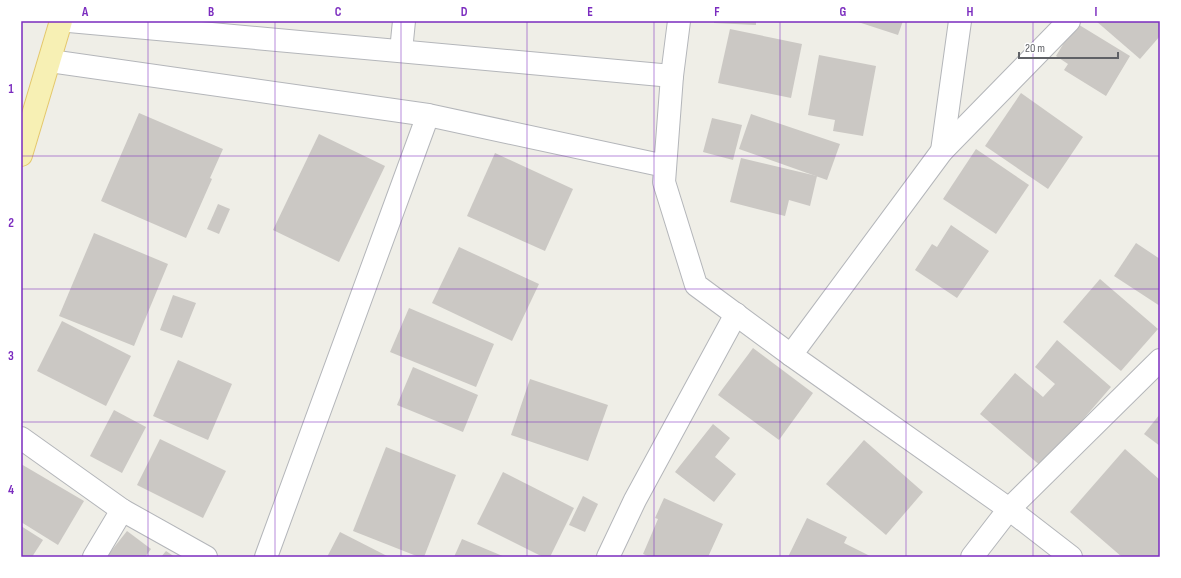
<svg xmlns="http://www.w3.org/2000/svg" width="1181" height="578" viewBox="0 0 1181 578" font-family="'Sofia Sans Condensed',sans-serif">
  <rect width="100%" height="100%" fill="#efeee7"/>
  <g fill="#cbc8c4">
    <path d="M714,21H756V25L714,23Z"/>
    <path d="M855,21H903L898,35Z"/>
    <path d="M1096,21H1160V36L1140,59Z"/>
    <path d="M1076,23L1130,56L1106,96L1064,70L1068,64L1056,56Z"/>
    <path d="M730,29L802,44L791,98L718,83Z"/>
    <path d="M819,55L876,66L863,136L833,131L835,120L808,115Z"/>
    <path d="M1021,93L1083,137L1048,189L985,146Z"/>
    <path d="M139,113L223,149L210,178L212,179L186,238L101,201Z"/>
    <path d="M751,114L840,144L827,180L739,149Z"/>
    <path d="M712,118L742,125L733,160L703,152Z"/>
    <path d="M319,134L385,166L339,262L273,230Z"/>
    <path d="M976,149L1029,185L996,234L943,199Z"/>
    <path d="M495,153L573,189L545,251L467,216Z"/>
    <path d="M741,158L817,176L810,206L789,200L785,216L730,202Z"/>
    <path d="M218,204L230,209L219,234L207,229Z"/>
    <path d="M951,225L989,251L957,298L915,270L932,244L937,247Z"/>
    <path d="M94,233L168,264L134,346L59,316Z"/>
    <path d="M1136,243L1160,259V306L1114,276Z"/>
    <path d="M459,247L539,284L512,341L432,303Z"/>
    <path d="M1100,279L1158,329L1121,371L1063,322Z"/>
    <path d="M173,295L196,303L182,338L160,330Z"/>
    <path d="M409,308L494,344L476,387L390,352Z"/>
    <path d="M62,321L131,356L106,406L37,371Z"/>
    <path d="M1057,340L1111,387L1042,467L980,414L1015,373L1043,397L1055,384L1035,367Z"/>
    <path d="M753,348L813,393L779,440L718,395Z"/>
    <path d="M178,360L232,384L208,440L153,416Z"/>
    <path d="M413,367L478,395L463,432L397,405Z"/>
    <path d="M530,379L608,405L588,461L511,435Z"/>
    <path d="M114,410L146,427L122,473L90,456Z"/>
    <path d="M1160,414V446L1144,434Z"/>
    <path d="M713,424L730,438L715,457L736,474L714,502L675,472Z"/>
    <path d="M160,439L226,471L203,518L137,485Z"/>
    <path d="M864,440L923,492L886,535L826,484Z"/>
    <path d="M386,447L456,475L424,557H419L353,531Z"/>
    <path d="M1125,449L1160,480V557H1122L1070,512Z"/>
    <path d="M21,464L84,501L58,545L21,522Z"/>
    <path d="M503,472L574,508L550,557H543L477,524Z"/>
    <path d="M583,496L598,504L585,532L569,525Z"/>
    <path d="M664,498L723,524L708,557H650L643,554L658,519L655,518Z"/>
    <path d="M807,518L847,537L844,543L872,557H788Z"/>
    <path d="M21,526L43,540L32,557H21Z"/>
    <path d="M127,531L151,549L145,557H111L108,555Z"/>
    <path d="M340,532L389,557H327Z"/>
    <path d="M462,539L505,557H454Z"/>
    <path d="M166,551L175,557H161Z"/>
  </g>
  <g fill="none" stroke-linecap="round" stroke-linejoin="round">
    <defs>
      <g id="minor">
        <path d="M69,21L672,76"/>
        <path d="M679,21L672,76L664,182L696,285L791,355L1009,509L1071,557"/>
        <path d="M401,51L404,21"/>
        <path d="M50,61L428,115L665,166"/>
        <path d="M942,151L960,21"/>
        <path d="M791,355L942,151L1069,21"/>
        <path d="M21,438L122,510L206,557"/>
        <path d="M94,557L122,510"/>
        <path d="M266,557L428,115"/>
        <path d="M608,557L635,500L736,314"/>
        <path d="M972,557L1009,509L1160,360"/>
      </g>
      <path id="major" d="M21,155L61,21"/>
    </defs>
    <use href="#minor" stroke="#b4b6ba" stroke-width="24"/>
    <use href="#major" stroke="#e4c86c" stroke-width="24"/>
    <use href="#minor" stroke="#fff" stroke-width="22"/>
    <use href="#major" stroke="#f7f0b4" stroke-width="22"/>
  </g>
  <path fill="none" stroke="#7b2cbf" stroke-width="1" stroke-opacity="0.55" d="M148,21V557M275,21V557M401,21V557M527,21V557M654,21V557M780,21V557M906,21V557M1033,21V557M21,156H1160M21,289H1160M21,422H1160"/>
  <rect width="1181" height="578" fill="none" stroke="#ffffff" stroke-width="44"/>
  <path d="M1019 52v6h99v-6" fill="none" stroke="#5f6166" stroke-width="2"/>
  <text x="1025" y="52" font-size="12" fill="#5f6166" stroke="#ffffff" stroke-width="3" paint-order="stroke">20 m</text>
  <rect x="22" y="22" width="1137" height="534" fill="none" stroke="#7b2cbf" stroke-width="1.5"/>
  <g font-size="13" text-anchor="middle" font-weight="bold" fill="#7b2cbf">
    <text x="85" y="16">A</text>
    <text x="211" y="16">B</text>
    <text x="338" y="16">C</text>
    <text x="464" y="16">D</text>
    <text x="590" y="16">E</text>
    <text x="717" y="16">F</text>
    <text x="843" y="16">G</text>
    <text x="970" y="16">H</text>
    <text x="1096" y="16">I</text>
    <text x="11" y="93">1</text>
    <text x="11" y="227">2</text>
    <text x="11" y="360">3</text>
    <text x="11" y="494">4</text>
  </g>
</svg>
